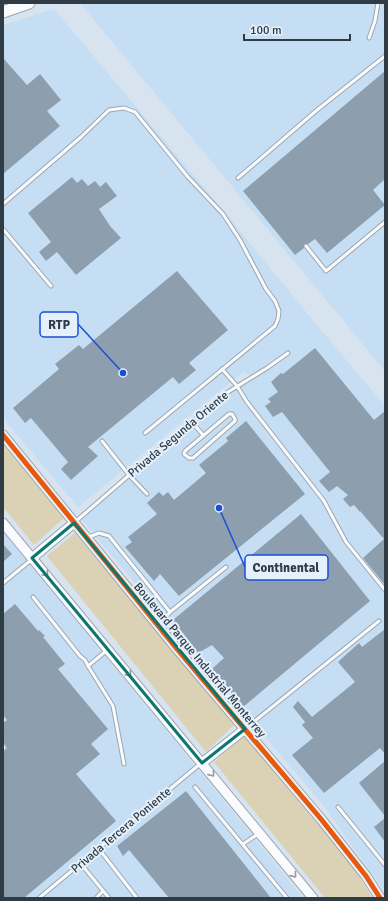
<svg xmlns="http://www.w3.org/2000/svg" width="388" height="901" viewBox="0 0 388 901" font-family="Signika,sans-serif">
  <rect width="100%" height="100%" fill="#d7e3ef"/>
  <g fill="#c5def4">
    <path d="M80,3H385V371Z"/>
    <path d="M54,9L226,214L315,323L385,406V892L323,805L81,519L251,377L244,371L78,507L3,418V25Z"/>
    <path d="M3,530L303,898H3Z"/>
  </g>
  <g fill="#dbd2b5">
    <path d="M3,442L65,517L34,545L3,507Z"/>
    <path d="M75,533L235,724L206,752L47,556Z"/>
    <path d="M244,736L351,863L372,898H325L214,762Z"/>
  </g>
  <g fill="#8d9faf">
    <path d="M3,58L27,85L40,74L61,100L47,111L60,126L3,174Z"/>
    <path d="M385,71V179L373,190L385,205L327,253L315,239L308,244H304V248L295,255L243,191Z"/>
    <path d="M72,177L77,183L82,179L88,186L95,181L100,187L106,182L117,196L99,209L110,226L121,238L76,275L57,252L46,261L39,252L51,242L28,213Z"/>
    <path d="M177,271L228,330L189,363L196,370L179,384L173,377L88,447L98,456L71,480L61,469L68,462L31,418L25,423L13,408L59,369L55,364L79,345L83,349Z"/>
    <path d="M315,348L374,420L385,411V585L363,558L384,539L360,511V512L354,505L350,507L343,499L348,495L337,486L329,492L319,481L330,472L282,412L273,417L265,406L271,402L268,399L278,392L271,382L281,373L283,374Z"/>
    <path d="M246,421L305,494L179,596L160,574L154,581L125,547L132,542L128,537L157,514L147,503L159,492L163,496L168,492L174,500L206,473L199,465L228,441L226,438Z"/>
    <path d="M301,514L370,601L243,707L212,669L224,658L212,645L198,653L173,620Z"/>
    <path d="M3,544L12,554L3,562Z"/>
    <path d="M15,604L38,631L39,630L45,636L43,637L65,664L58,669L108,729L91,744L100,754L76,774L116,821L24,898H3V751L6,750L7,748L5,744L3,743V723L7,720L3,715V614Z"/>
    <path d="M385,629V754L380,748L324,793L292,755L313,738L302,725L305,722L293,707L298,701L312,717L355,682L338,662L359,643L362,647Z"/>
    <path d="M385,761V816L359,783Z"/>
    <path d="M186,791L271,898H169L129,850L123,856L117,846Z"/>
    <path d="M385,818V842L374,827Z"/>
  </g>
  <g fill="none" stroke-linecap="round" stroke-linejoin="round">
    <defs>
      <g id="lane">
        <path d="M369,38L375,21L378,3"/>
        <path d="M238,178L317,110L385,56"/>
        <path d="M3,204L81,137L109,110L124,108L135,112L188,177L223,214L240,240L266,289L275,301L279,311L278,319L275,326L145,433"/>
        <path d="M3,229L51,286"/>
        <path d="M306,246L326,271L385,222"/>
        <path d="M222,369L237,386L247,402L324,501L346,542L385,590"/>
        <path d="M229,414H232L235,419V421L193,458H189L184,454L185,451Z"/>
        <path d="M192,422L203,435"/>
        <path d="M102,441L129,475L147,494"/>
        <path d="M75,522L157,451L228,392L267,368L288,353"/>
        <path d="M89,537L99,533L109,536L170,612L160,624"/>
        <path d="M3,583L31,560"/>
        <path d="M33,597L80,656L85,660L88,666L106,651"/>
        <path d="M170,612L226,567"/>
        <path d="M88,666L113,706L124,764"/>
        <path d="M246,728L379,621"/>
        <path d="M3,746L4,748"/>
        <path d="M195,787L287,898"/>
        <path d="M338,807L385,865"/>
        <path d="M243,844L258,834"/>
        <path d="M99,849L137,898"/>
        <path d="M81,864L109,898"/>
        <path d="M39,898L200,764"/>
        <path d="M96,898L103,891"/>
      </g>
      <g id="secondary">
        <path d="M3,435L177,649L321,819L366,876L380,898"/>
        <path d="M3,523L313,898"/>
        <path d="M32,558L74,523"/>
        <path d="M202,763L245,729"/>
      </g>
      <path id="highway" d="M3,12L29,3"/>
    </defs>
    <use href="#lane" stroke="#9ca6b0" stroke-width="5"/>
    <use href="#secondary" stroke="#9ca6b0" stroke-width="11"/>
    <use href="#highway" stroke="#9ca6b0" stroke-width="13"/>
    <use href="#lane" stroke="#f9fbfd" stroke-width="3"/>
    <use href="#secondary" stroke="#f9fbfd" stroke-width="9"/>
    <use href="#highway" stroke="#f9fbfd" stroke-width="11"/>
    <defs>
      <path id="cycleway" d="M3,435L177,649L321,819L366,876L380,898"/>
    </defs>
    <use href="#cycleway" stroke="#e4f0fb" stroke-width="8"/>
    <use href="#cycleway" stroke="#e8590c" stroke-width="5"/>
  </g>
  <defs><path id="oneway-chevron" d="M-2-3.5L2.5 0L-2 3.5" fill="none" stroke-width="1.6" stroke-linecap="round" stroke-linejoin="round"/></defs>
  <g stroke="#949ba1">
    <use href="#oneway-chevron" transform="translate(46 574) rotate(50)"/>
    <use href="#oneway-chevron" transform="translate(129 674) rotate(50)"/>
    <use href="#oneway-chevron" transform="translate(212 774) rotate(51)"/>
    <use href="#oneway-chevron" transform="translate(294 875) rotate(51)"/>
  </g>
  <path fill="none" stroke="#0f766e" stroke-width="3" stroke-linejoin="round" d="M74,523L245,729L202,763L32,558Z"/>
  <g text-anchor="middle" stroke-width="4" stroke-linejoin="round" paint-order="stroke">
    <g font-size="12" fill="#2f3b45" stroke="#e4f0fb">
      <text transform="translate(178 434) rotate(-40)" y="4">Privada Segunda Oriente</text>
      <text transform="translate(200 660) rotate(50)" y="4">Boulevard Parque Industrial Monterrey</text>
      <text transform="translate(121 830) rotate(-40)" y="4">Privada Tercera Poniente</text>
    </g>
  </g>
  <path fill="none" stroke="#1d4ed8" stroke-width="1.5" d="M123 373L78 324M219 508L245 567"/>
  <g fill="#1d4ed8" stroke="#e4f0fb" stroke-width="1.5">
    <circle cx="123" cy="373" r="4"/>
    <circle cx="219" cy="508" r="4"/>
  </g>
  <g fill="#e4f0fb" stroke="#1d4ed8" stroke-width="1.5">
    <rect x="40" y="312" width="38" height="25" rx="4"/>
    <rect x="245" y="555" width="83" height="25" rx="4"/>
  </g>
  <g font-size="13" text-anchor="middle" font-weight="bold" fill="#2f3b45">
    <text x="59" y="329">RTP</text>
    <text x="286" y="572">Continental</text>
  </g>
  <rect width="388" height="901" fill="none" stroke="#2f3b45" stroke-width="8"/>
  <path d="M244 34v6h106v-6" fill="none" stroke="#2f3b45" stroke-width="2"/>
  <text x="250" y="34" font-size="12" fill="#2f3b45" stroke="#e4f0fb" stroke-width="3" paint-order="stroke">100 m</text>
</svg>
